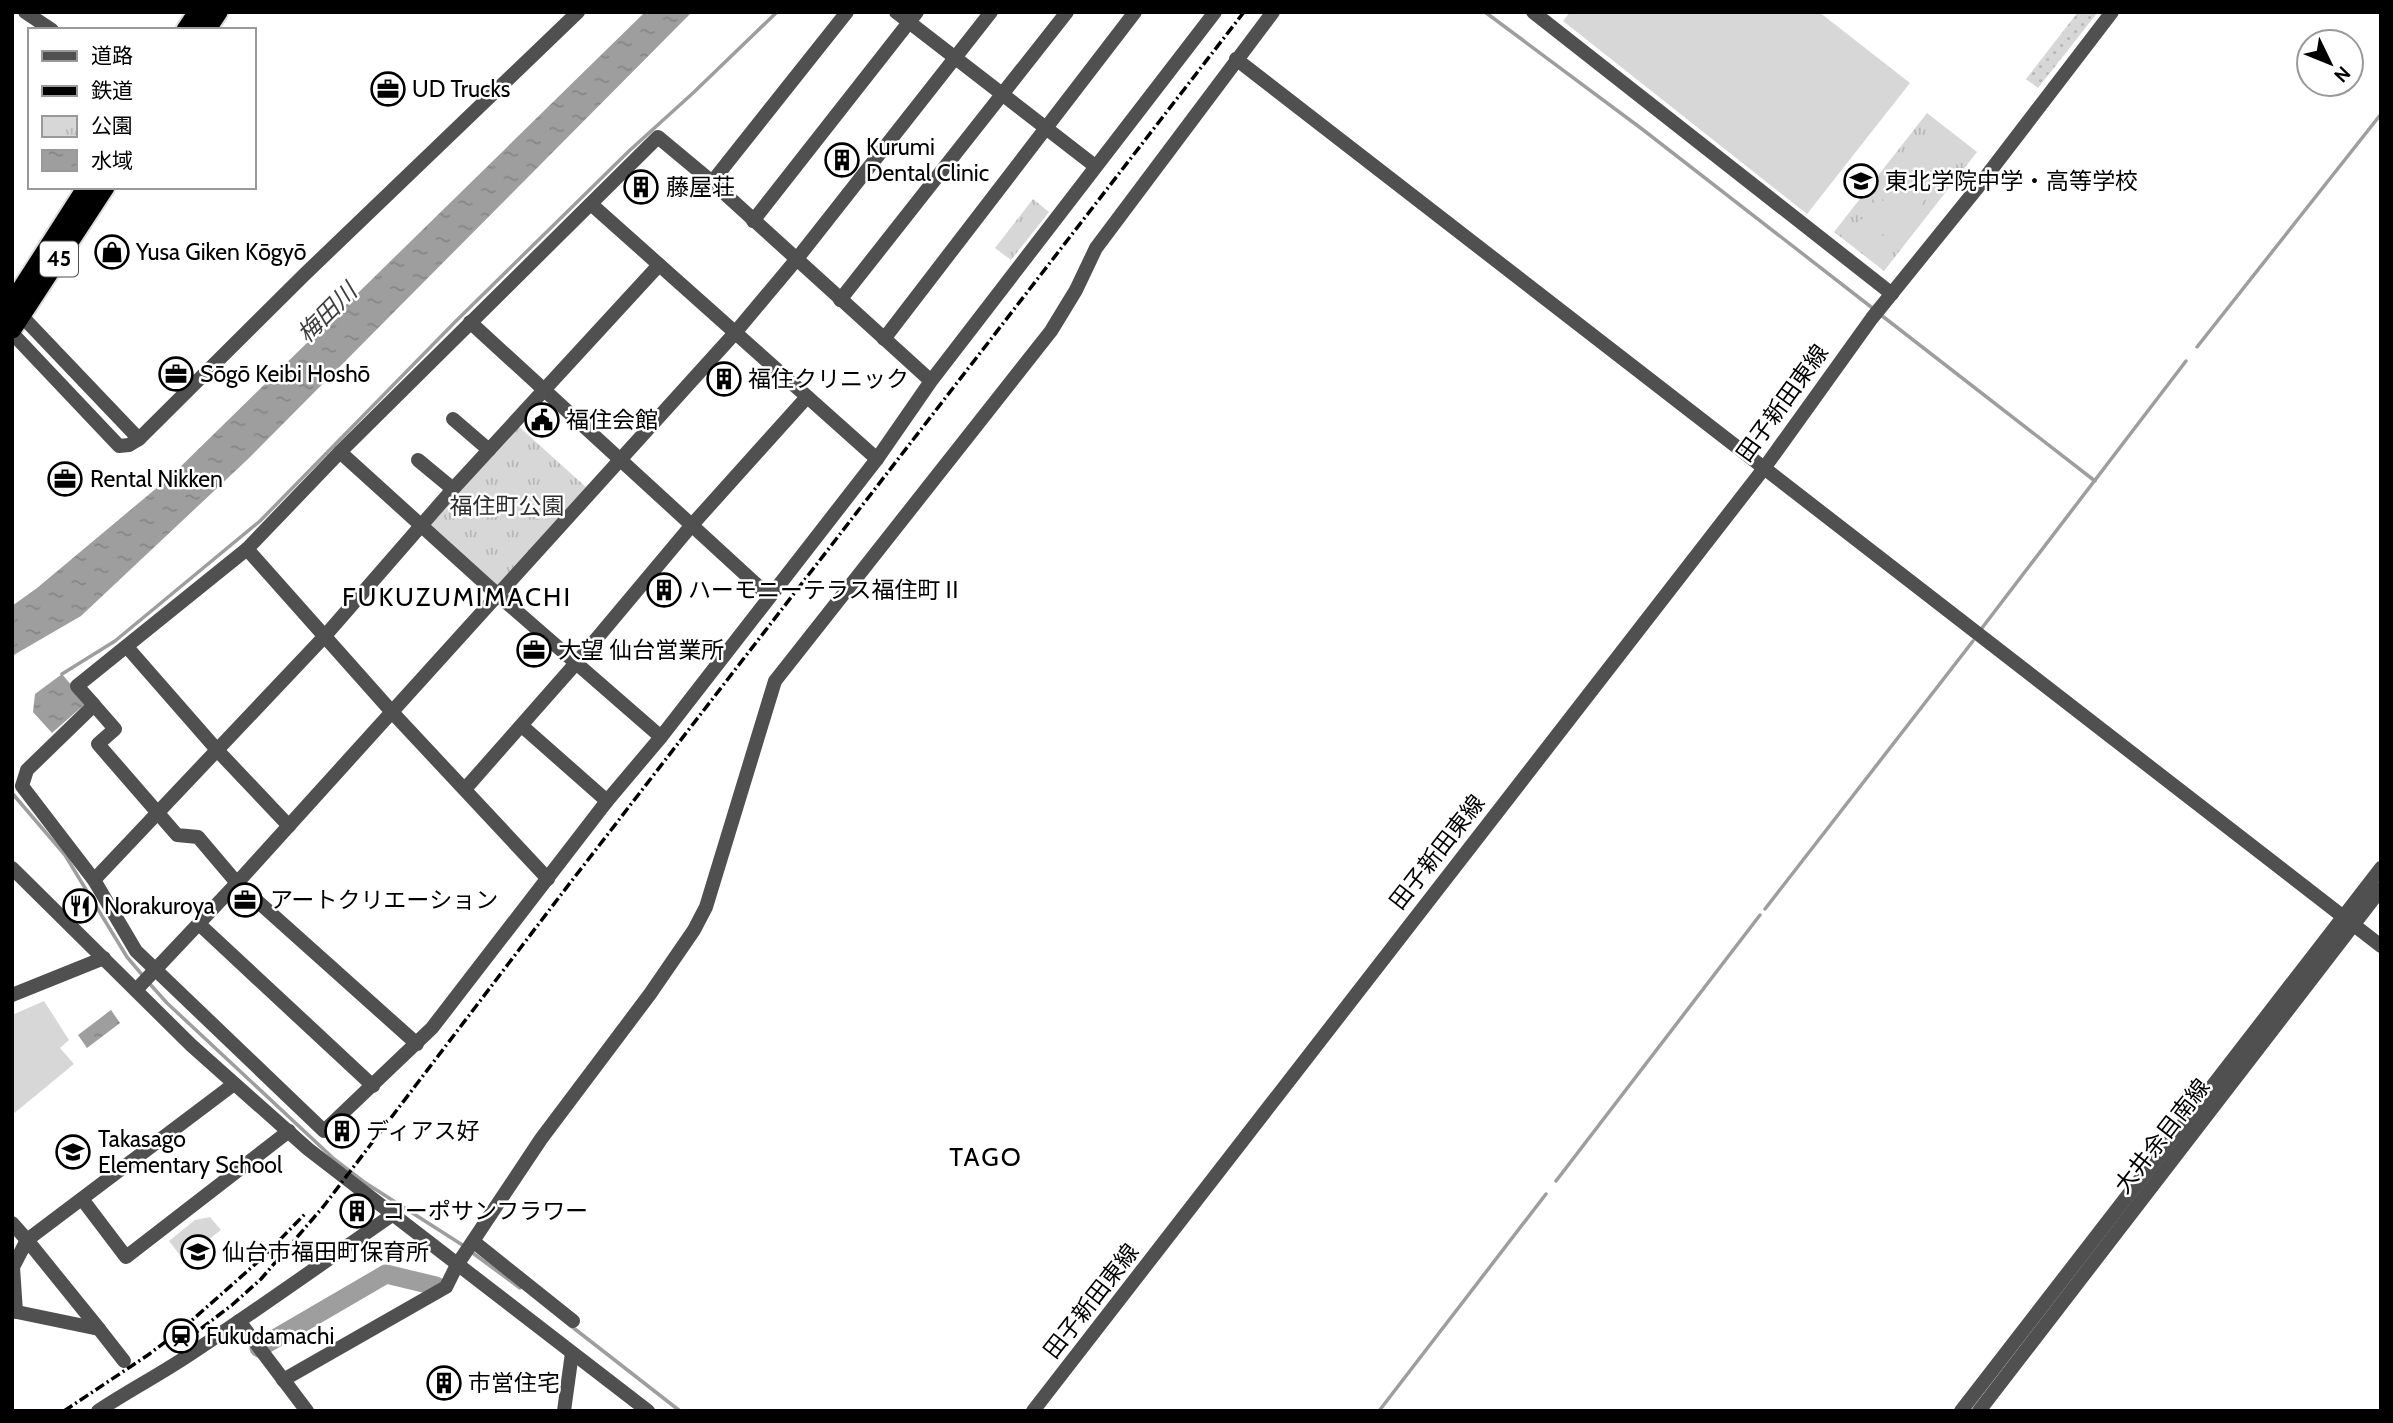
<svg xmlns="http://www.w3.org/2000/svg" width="2393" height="1423" viewBox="0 0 2393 1423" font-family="Cabin,'Noto Sans JP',sans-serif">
  <defs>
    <pattern id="grass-dots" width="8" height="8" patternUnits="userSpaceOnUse" patternTransform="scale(1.75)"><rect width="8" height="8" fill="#d7d7d7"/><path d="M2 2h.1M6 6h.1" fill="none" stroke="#b7b7b7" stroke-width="1.8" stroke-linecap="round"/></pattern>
    <pattern id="park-tufts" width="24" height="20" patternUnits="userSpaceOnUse" patternTransform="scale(1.75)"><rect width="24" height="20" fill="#d7d7d7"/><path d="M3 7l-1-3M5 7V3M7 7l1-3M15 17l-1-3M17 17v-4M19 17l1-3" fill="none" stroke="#b7b7b7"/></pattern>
    <pattern id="water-ripples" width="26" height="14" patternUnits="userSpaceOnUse" patternTransform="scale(1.75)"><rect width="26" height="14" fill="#9e9e9e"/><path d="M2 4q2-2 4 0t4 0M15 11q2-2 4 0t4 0" fill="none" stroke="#868686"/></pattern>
  </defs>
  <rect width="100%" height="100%" fill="#fff"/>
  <path fill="url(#grass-dots)" d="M2078,12H2098L2038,88L2026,79Z"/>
  <g fill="url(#park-tufts)">
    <path d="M1927,113L1977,152L1884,271L1834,232Z"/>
    <path d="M1033,199L1049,212L1011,260L995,248Z"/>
    <path d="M516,424L587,488L499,588L427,524Z"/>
  </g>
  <g fill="#d7d7d7">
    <path d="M1570,12H1819L1910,83L1807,214L1563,21Z"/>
    <path d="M1930,129L1961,153L1951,167L1920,143Z"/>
    <path d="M1912,152L1943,177L1934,189L1902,165Z"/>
    <path d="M1895,174L1926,198L1917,211L1885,187Z"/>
    <path d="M1878,197L1909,221L1899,234L1868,210Z"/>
    <path d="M1861,219L1892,243L1883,255L1851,231Z"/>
    <path d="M44,1001L69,1040L60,1048L74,1064L12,1115V1015Z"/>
    <path d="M210,1217L221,1230L183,1259L169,1241L195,1220Z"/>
  </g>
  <g fill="url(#water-ripples)">
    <path d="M645,12H692L248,459L81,616L12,656V606L37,588L171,476Z"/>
    <path d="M62,674L86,703L52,733L33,712L35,694Z"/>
    <path d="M111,1010L120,1023L87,1048L78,1035Z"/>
  </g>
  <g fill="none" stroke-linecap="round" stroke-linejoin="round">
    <g stroke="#9e9e9e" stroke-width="3.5">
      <path d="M1485,12L1642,129L1875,310"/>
      <path d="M1881,315L2095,481"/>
      <path d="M2197,347L2381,114"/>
      <path d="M1982,628L2186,361"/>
      <path d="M62,674L115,641L260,521L456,321L629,151L693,93L777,12"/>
      <path d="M12,793L65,855L127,957L144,977"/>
      <path d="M1765,909L1973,641"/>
      <path d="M149,983L167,1003L334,1159L364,1182L464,1246"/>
      <path d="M1556,1181L1760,915"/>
      <path d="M470,1251L520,1288"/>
      <path d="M571,1326L680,1411"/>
      <path d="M1379,1411L1546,1194"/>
    </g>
    <path stroke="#9e9e9e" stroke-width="19" d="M259,1348L386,1274L436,1286"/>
    <defs>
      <g id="trunk">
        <path d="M186,30L198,12"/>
        <path d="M206,30L218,12"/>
        <path d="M12,304L87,187"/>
        <path d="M12,329L105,187"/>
      </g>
    </defs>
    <use href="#trunk" stroke="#dbdbdb" stroke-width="23"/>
    <g stroke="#505050" stroke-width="14">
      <path d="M25,12L52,30"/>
      <path d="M896,12L1095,166"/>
      <path d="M1533,12L1892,294"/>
      <path d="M1236,59L2381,946"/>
      <path d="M712,182L847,12"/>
      <path d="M591,204L877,459"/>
      <path d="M753,221L917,12"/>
      <path d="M840,300L1067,12"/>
      <path d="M470,322L769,596"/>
      <path d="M884,339L1135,12"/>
      <path d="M931,381L712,182L658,137L340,452L247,549L77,686L94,705L27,770L22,786L94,880L136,951L324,1131L432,1028L607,801L661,737L877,459L931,381L1215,12"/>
      <path d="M453,419L489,450"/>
      <path d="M139,439L305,274L578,12"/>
      <path d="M340,452L499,596L661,737"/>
      <path d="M418,460L453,489"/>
      <path d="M247,549L392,712L548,879"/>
      <path d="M127,647L218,751L289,826"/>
      <path d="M94,705L115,729L98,744L177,835L198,837L237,883L734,334L796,260L991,12"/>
      <path d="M522,726L607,801"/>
      <path d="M465,789L577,662L691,526L807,397"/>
      <path d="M12,868L191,1045L308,1149L648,1411"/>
      <path d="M94,880L324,637L453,489L659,265"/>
      <path d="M199,924L373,1086"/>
      <path d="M136,990L237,883L417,1044"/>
      <path d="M12,995L104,958"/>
      <path d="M82,1199L126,1257L289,1131"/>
      <path d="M12,1223L27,1240L234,1084"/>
      <path d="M474,1242L573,1321"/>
      <path d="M12,1311L99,1329L124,1361"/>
      <path d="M16,1312L13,1267L27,1240L99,1329"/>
      <path d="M239,1321L307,1411"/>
      <path d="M283,1380L446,1287L457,1265L541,1139L650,994L694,930L706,907L775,681L1051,331L1076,290L1096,248L1273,12"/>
      <path d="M98,1411C128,1391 159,1375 189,1355C257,1310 324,1262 392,1215"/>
      <path d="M564,1411L572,1353"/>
    </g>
    <g stroke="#505050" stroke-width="14">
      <path d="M12,333L119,446L129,445L139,439L16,310"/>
      <path d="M1033,1411L1765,467L1872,318L1978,187L2112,12"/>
      <path d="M1961,1411L2381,868"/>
      <path d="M1979,1411L2381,889"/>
    </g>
    <use href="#trunk" stroke="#000" stroke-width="19"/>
    <g stroke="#000" stroke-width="3.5" stroke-dasharray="10 3.5 2 3.5" stroke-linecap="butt">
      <path d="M182,1329L260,1260L305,1214"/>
      <path d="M186,1340L232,1305L261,1279L323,1207L560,896L1244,12"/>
      <path d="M64,1411L148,1355L173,1336"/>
    </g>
  </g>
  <defs>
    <symbol id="office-ring" viewBox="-11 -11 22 22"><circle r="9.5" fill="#fff" stroke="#000" stroke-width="1.5"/><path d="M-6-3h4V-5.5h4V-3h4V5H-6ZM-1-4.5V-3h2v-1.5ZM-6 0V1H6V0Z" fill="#000"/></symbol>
    <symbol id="building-ring" viewBox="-11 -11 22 22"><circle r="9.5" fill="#fff" stroke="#000" stroke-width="1.5"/><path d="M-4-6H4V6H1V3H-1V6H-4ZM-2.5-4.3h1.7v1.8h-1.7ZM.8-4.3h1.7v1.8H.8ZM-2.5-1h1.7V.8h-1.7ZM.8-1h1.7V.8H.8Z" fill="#000"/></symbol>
    <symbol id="school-ring" viewBox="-11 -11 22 22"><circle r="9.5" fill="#fff" stroke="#000" stroke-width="1.5"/><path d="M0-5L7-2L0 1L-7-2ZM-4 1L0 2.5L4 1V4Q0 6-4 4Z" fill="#000"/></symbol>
    <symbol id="shop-ring" viewBox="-11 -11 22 22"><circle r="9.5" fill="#fff" stroke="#000" stroke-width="1.5"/><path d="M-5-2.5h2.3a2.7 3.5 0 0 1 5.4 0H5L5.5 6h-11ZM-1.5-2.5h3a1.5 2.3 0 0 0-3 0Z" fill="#000"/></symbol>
    <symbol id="civic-ring" viewBox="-11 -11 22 22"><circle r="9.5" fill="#fff" stroke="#000" stroke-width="1.5"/><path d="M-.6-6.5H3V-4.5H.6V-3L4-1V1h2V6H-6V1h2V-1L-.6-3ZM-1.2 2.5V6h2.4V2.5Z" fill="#000"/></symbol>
    <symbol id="restaurant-ring" viewBox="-11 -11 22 22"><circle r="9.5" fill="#fff" stroke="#000" stroke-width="1.5"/><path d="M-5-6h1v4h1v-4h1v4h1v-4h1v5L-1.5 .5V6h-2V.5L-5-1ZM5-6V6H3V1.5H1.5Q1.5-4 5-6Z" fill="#000"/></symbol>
    <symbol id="station-ring" viewBox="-11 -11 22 22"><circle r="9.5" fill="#fff" stroke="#000" stroke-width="1.5"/><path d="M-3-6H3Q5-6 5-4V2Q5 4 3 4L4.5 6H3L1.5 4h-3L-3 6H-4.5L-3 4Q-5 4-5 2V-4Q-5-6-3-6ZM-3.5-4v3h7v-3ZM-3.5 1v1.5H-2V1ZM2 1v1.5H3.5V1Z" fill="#000"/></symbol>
  </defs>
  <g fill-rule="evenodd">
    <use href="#office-ring" x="369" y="70" width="38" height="38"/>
    <use href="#building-ring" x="823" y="141" width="38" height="38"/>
    <use href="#school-ring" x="1842" y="162" width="38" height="38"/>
    <use href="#building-ring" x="622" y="168" width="38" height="38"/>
    <use href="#shop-ring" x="93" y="233" width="38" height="38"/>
    <use href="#office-ring" x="157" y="355" width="38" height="38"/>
    <use href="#building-ring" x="705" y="360" width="38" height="38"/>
    <use href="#civic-ring" x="523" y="401" width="38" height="38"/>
    <use href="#office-ring" x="46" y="460" width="38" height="38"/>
    <use href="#building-ring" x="645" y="571" width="38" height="38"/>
    <use href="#office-ring" x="515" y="631" width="38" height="38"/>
    <use href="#office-ring" x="226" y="881" width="38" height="38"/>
    <use href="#restaurant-ring" x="61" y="887" width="38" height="38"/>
    <use href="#building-ring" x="323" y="1112" width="38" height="38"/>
    <use href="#school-ring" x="54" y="1133" width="38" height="38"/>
    <use href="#building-ring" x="338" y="1192" width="38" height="38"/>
    <use href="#school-ring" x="179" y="1233" width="38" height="38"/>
    <use href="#station-ring" x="162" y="1317" width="38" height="38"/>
    <use href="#building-ring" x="425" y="1364" width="38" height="38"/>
  </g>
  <g text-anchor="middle" stroke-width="5" stroke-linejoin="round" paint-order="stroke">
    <rect fill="#fff" stroke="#4c4c4c" stroke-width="2" x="40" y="241.5" width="38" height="35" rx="5"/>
    <g font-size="21" font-weight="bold" fill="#000">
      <text x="59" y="266">45</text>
    </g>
    <g font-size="23" fill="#000" stroke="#fff" text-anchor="start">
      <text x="412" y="97">UD Trucks</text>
      <text x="866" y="155">Kurumi<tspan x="866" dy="26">Dental Clinic</tspan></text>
      <text x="1885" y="189">東北学院中学・高等学校</text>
      <text x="666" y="195">藤屋荘</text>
      <text x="136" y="260">Yusa Giken Kōgyō</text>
      <text x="200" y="382">Sōgō Keibi Hoshō</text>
      <text x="748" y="387">福住クリニック</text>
      <text x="566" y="428">福住会館</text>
      <text x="90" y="487">Rental Nikken</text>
      <text x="688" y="598">ハーモニーテラス福住町Ⅱ</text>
      <text x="558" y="658">大望 仙台営業所</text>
      <text x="270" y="908">アートクリエーション</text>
      <text x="104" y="914">Norakuroya</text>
      <text x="366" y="1139">ディアス好</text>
      <text x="98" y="1147">Takasago<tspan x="98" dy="26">Elementary School</tspan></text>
      <text x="382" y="1219">コーポサンフラワー</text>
      <text x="222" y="1260">仙台市福田町保育所</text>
      <text x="206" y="1344">Fukudamachi</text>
      <text x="468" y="1391">市営住宅</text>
    </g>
    <g font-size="23" fill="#000" stroke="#fff">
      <text transform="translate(1782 403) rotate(-54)" y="8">田子新田東線</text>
      <text transform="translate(1437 852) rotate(-52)" y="8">田子新田東線</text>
      <text transform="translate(2162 1136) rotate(-52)" y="8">大井余目南線</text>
      <text transform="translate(1091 1301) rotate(-52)" y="8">田子新田東線</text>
    </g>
    <g font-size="23" fill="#2e2e2e" stroke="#fff">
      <text x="507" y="514">福住町公園</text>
    </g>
    <g font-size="24" font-style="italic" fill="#3f3f3f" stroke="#fff">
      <text transform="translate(327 313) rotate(-45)" y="8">梅田川</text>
    </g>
    <g font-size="26" letter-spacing="2" fill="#000" stroke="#fff">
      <text x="457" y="606">FUKUZUMIMACHI</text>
      <text x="986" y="1166">TAGO</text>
    </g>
  </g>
  <rect width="2393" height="1423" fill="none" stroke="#000000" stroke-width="28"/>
  <rect x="28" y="28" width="228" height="161" fill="#ffffff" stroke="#999999" stroke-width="2"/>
  <rect x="42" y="51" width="35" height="10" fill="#505050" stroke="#999999" stroke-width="2"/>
  <text x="91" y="63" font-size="21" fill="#000000">道路</text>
  <rect x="42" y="86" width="35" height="10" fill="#000000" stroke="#999999" stroke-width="2"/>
  <text x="91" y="98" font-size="21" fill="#000000">鉄道</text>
  <rect x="42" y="116" width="35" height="21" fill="url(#park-tufts)" stroke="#999999" stroke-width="2"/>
  <text x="91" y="133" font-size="21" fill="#000000">公園</text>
  <rect x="42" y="150" width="35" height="21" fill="url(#water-ripples)" stroke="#999999" stroke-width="2"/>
  <text x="91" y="168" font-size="21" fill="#000000">水域</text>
  <g transform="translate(2330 63) rotate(133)"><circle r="33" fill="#ffffff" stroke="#999999" stroke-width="2"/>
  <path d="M0-5L12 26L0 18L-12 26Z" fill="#000000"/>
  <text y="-10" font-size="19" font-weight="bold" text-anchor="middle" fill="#000000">N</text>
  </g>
</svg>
